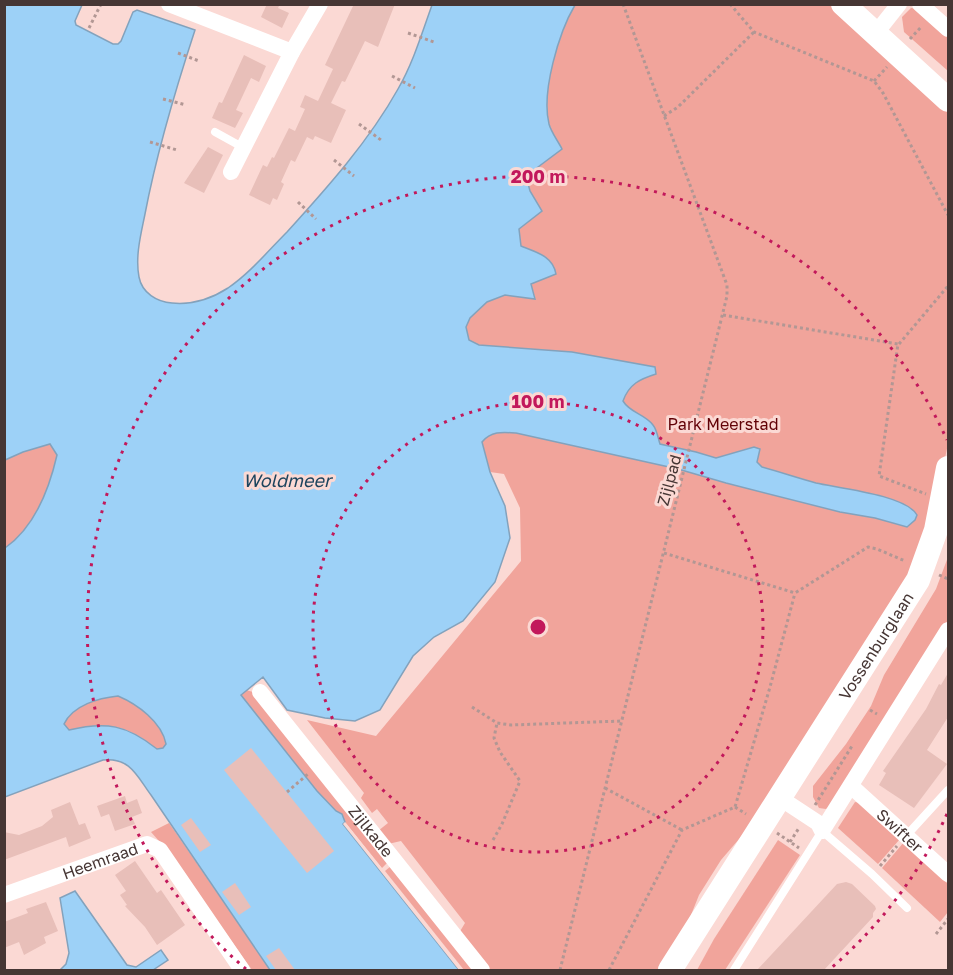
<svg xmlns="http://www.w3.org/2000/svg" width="953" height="975" viewBox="0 0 953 975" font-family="'Golos Text',sans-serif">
  <rect width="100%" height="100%" fill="#fbd9d4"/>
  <g fill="#f1a49b">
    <path d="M575,5H834L948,107V444L929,533L917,569L752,824L721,860L699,895L687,925L658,970H490L459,933L465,923L401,841L388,844L378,831L388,823L377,809L372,813L361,798L364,793L307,720L376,736L521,561L520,508L504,474L490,472L482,442L488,435L498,347L479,345L469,340L466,327L470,318L487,302L505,295L535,298L531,284L546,257L521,246L519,229L542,211L530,191L526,176L562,149C558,141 551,132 549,123C541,90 559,34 575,5Z"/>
    <path d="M911,8L920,9L948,35V71L904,32L902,17Z"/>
    <path d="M50,444L57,455C49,490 35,527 5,548L4,460L22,452Z"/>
    <path d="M948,557V622L832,806L826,809L819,808L813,797V786L846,744L871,706L884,675L936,589Z"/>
    <path d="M246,690L253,692L388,862L382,868L345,822L342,814L336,811L317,791L240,695Z"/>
    <path d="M118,696C138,704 162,722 166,744L163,748L157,749C127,725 106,721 69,731L64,724C73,705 99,698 118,696Z"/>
    <path d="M855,802L861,803L900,839L878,864L838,828Z"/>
    <path d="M169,823L176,833L270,970H252L166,849L151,832Z"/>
    <path d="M778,840L800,855L725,970H697L714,939Z"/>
    <path d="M904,842L948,884V912L940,922L882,868Z"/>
    <path d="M391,866L474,970H464L385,871Z"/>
  </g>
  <g fill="#9dd1f7" stroke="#83a2bc" stroke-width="1.5" fill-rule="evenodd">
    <path d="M5,5H82L75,21L76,25L113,44H118L121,41L133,12L137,10L195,30C175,91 157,151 145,214C141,234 135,256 139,277C142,293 157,302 172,303C192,305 211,299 228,288C250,273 268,251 287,232C327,188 369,141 398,89C413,63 422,33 432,5H575C559,32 541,92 549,124C551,132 558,141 562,149L526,176L530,191L542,211L519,229L521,246C536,252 553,256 556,274L531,284L535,299L505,295L487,302L470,318L466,327L469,340L479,345L572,352L655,367L656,374C640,379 629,384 623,401C630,413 645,414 653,425C657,430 658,438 660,444L696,452L716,458L754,447L760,449L757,462L762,467C780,472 798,478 816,483C838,488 906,495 917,515L915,520L907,527L875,518L840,512L726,483L678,469L516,433C502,432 491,431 482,442L490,472L505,506L510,538L495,582L463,621L434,637L413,656L380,710L355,721L325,718L287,710L263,677L241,695L317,791L336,811L342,814L345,822L343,824L459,970H270L151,795C137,776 130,757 103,760L5,797V548C35,527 49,490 57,455L50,444L23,452L5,460ZM118,696C137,704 162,722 166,744L163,748L157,749C127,725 106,721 69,730L64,724C73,705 99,698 118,696Z"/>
    <path d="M75,891L127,965L136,967L161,950L168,960L153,970H60L66,964L69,953L60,898Z"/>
  </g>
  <path fill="#fbd9d4" d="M345,822L462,969V970H459L343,824Z"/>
  <g fill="#e8bfb9">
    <path d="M267,4H280L278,8L289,13L282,28L261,17Z"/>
    <path d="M354,4H395L378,47L365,41L345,82L342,81L331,103L346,110L331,143L315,136L313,140L307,137L295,162L291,160L281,182L284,184L277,200L273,198L270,205L249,195L263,165L267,167L272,157L274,158L289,128L295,131L305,109L300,107L305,95L318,101L333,69L325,65Z"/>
    <path d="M244,55L266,66L259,82L251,78L236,110L243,113L235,128L212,118L219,102L222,103Z"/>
    <path d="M208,147L223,155L204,193L184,183Z"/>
    <path d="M948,673V717L927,750L947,764L914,808L879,785L886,773L883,771L926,709L939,684L941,685Z"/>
    <path d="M251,748L334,851L307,873L224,770Z"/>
    <path d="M125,796L127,803L137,799L142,813L132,817L135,824L115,831L109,814L101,817L97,806Z"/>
    <path d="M70,802L79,825L85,823L91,838L69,847L66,837L4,860V832L19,835L42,826L53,817L51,810Z"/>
    <path d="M191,818L211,845L200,852L181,825Z"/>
    <path d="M135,861L157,893L161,890L185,925L157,945L145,927L125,906L127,905L120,895L126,891L115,875Z"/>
    <path d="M846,882L852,884L875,906L876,909L873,913V917L824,970H757L837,884Z"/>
    <path d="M235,883L251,907L239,915L222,892Z"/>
    <path d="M46,902L58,931L44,937L46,943L24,955L19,942L4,948V922L28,913L26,909Z"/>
    <path d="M279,948L295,970H276L266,956Z"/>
  </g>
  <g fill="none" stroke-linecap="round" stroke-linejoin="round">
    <g stroke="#b29794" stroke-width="3" stroke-dasharray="3 3" stroke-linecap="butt">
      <path d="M730,4L754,32L874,81L883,93L948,215"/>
      <path d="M89,28L101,4"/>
      <path d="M408,33L434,42"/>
      <path d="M910,39L922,26"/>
      <path d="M178,53L199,61"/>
      <path d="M392,76L415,88"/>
      <path d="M874,81L887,67"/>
      <path d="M163,99L186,105"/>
      <path d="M664,116L678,107L754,32"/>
      <path d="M359,124L381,140"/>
      <path d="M150,142L177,150"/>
      <path d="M334,160L354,176"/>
      <path d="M298,202L316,219"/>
      <path d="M723,315L898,344L879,476L926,494"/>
      <path d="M899,344L948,286"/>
      <path d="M664,553L795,593L868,547L877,549L905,561"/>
      <path d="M939,575L948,579"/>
      <path d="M472,707L497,723L511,725L622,721"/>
      <path d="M870,710L877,714"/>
      <path d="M605,788L682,830"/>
      <path d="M287,792L308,774"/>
      <path d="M815,805L852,746"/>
      <path d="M735,807L746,814"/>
      <path d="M777,833L799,848"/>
      <path d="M493,840L502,824L520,781L500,752L494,738L497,723"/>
      <path d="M790,842L799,828"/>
      <path d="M880,866L897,846"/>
      <path d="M936,934L948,919"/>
      <path d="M560,970L727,296V285L623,4"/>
      <path d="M609,970L682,830L735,807L770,687L795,593"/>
    </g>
    <g stroke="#fff" stroke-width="8">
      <path d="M215,132L244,148"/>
      <path d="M906,836L948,790"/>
      <path d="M734,970L822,831L872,874L907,908"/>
    </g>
    <g stroke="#fff" stroke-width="16">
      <path d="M169,4L292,52"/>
      <path d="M920,4L948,29"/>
      <path d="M876,33L899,4"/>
      <path d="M231,172L292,52L320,4"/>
      <path id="s1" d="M260,692L482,970"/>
      <path id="s2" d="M851,786L948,874"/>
      <path d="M780,798L818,823L822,831L948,630"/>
      <path id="s3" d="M4,895L147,844L160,850L242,970"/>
    </g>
    <g stroke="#fff" stroke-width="24">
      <path d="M843,4L948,100"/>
      <path id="s4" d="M670,970L918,580L936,530L948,468"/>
    </g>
  </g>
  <g fill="none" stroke="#c2185b" stroke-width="3" stroke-dasharray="3 6">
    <circle cx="538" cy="627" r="225"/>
    <path d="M947 814A450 450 0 0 1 830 969M246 969A450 450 0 1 1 947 440"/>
  </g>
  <g text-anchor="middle" stroke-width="6" stroke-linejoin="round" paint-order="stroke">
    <g font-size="16" fill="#610106" stroke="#fbd9d4">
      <text x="723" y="430">Park Meerstad</text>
    </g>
    <g font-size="16" fill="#463634" stroke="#fbd9d4">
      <text transform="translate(669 480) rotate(-75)" y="6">Zijlpad</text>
      <text dy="6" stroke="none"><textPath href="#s4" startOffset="384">Vossenburglaan</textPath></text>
      <text dy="6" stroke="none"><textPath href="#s2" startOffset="66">Swifter</textPath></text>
      <text dy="6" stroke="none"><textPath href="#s1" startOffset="178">Zijlkade</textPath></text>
      <text dy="6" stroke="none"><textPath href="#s3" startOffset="102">Heemraad</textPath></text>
    </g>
    <g font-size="18" font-style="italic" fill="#1d445d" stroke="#fbd9d4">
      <text x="287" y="487">Woldmeer</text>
    </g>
  </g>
  <circle cx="538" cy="627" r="9" fill="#c2185b" stroke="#fbd9d4" stroke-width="3"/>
  <g font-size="18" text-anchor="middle" font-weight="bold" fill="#c2185b" stroke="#fbd9d4" stroke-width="6" stroke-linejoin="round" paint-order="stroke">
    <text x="538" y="183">200 m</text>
    <text x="538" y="408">100 m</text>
  </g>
  <rect width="953" height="975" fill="none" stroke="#463634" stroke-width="12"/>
</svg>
